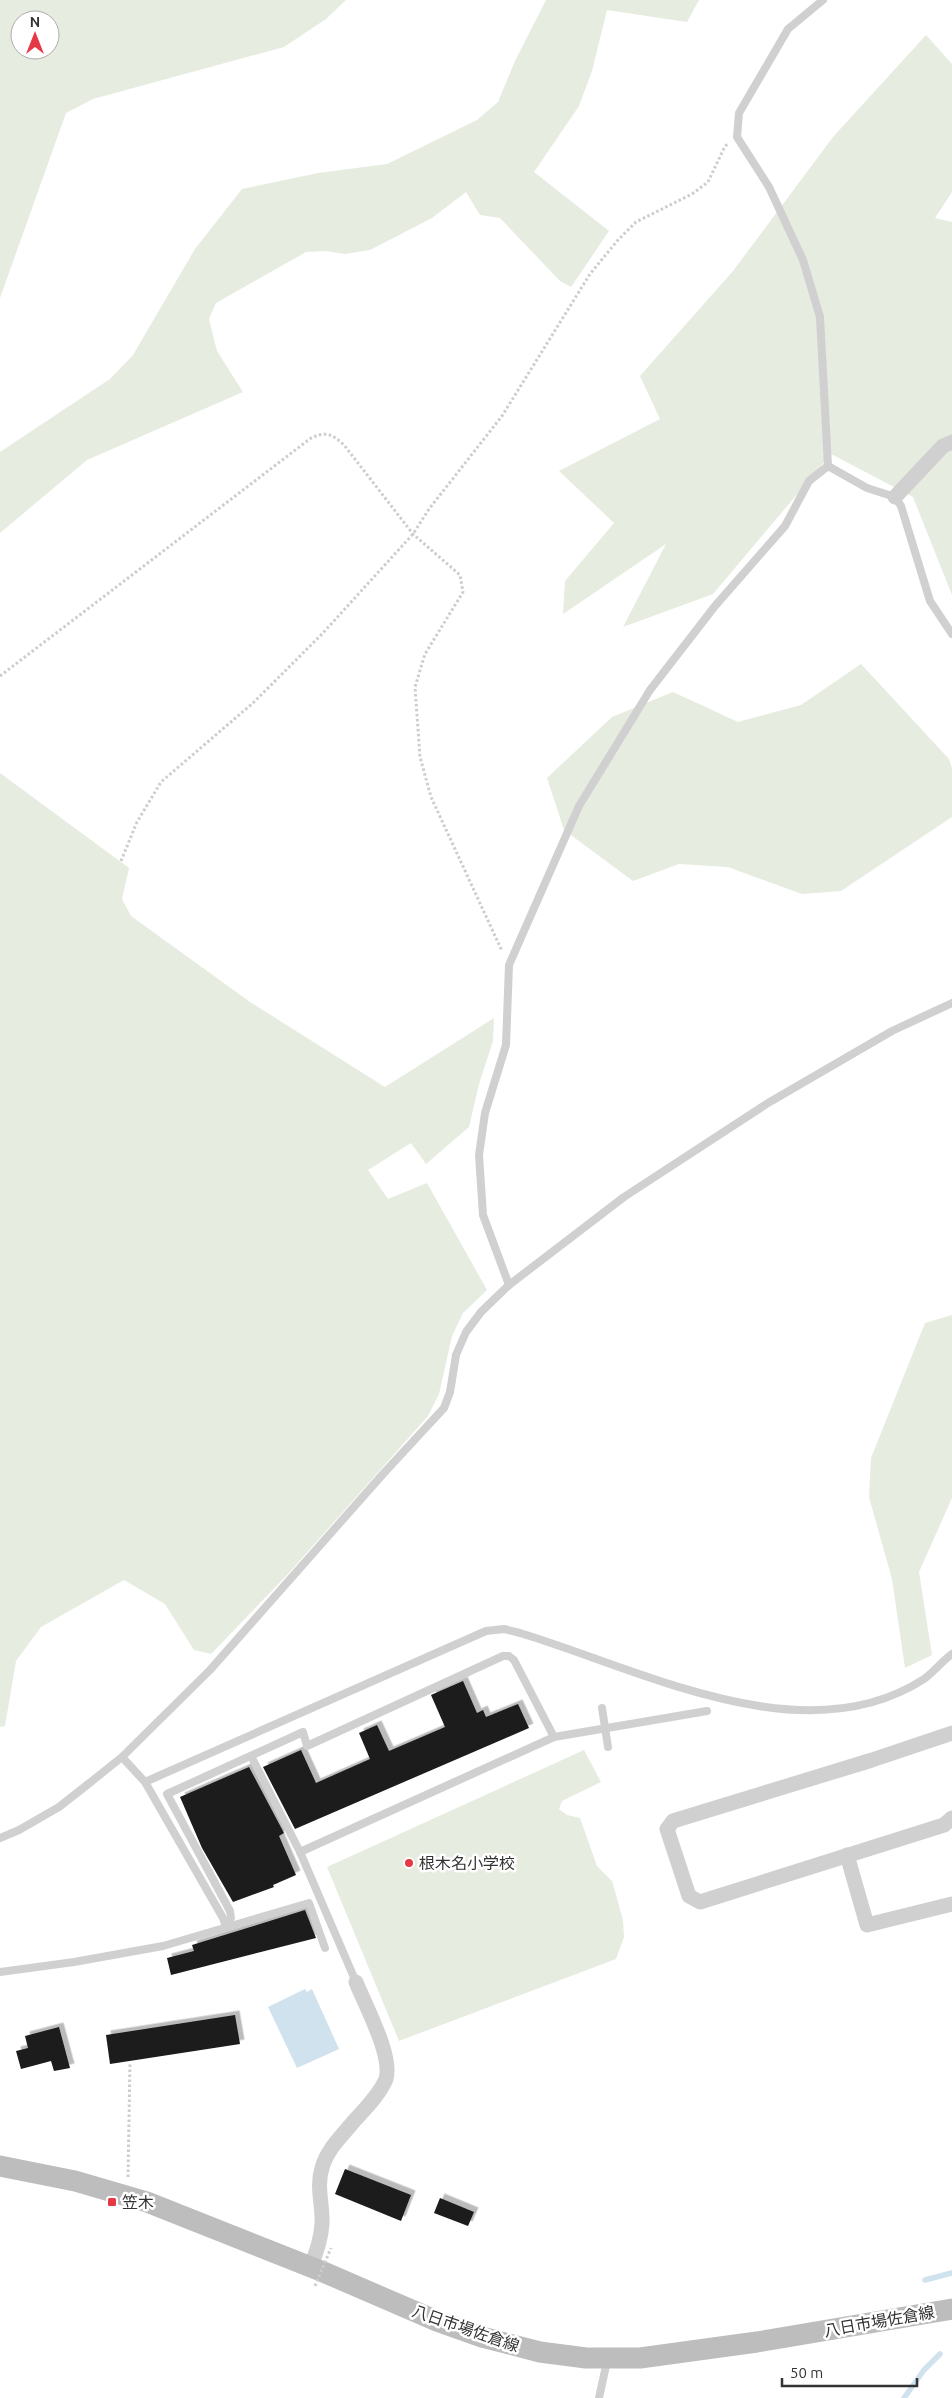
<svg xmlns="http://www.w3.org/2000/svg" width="952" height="2398" viewBox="0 0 952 2398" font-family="Ubuntu,'Noto Sans JP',sans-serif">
  <defs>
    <filter id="shadow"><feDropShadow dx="4.5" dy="-4.5" stdDeviation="0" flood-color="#0004"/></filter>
  </defs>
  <rect width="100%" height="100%" fill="#fff"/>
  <g fill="#e6ecdf" fill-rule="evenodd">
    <path d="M0,0H346L326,19L284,47L93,99L66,113L0,298ZM20,20H50V50H20Z"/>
    <path d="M546,0H699L687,22L607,10L592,71L579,106L534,172L609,231L571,287L560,281L500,218L480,215L466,192L432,218L370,250L345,254L325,251L306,252L216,303L209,319L217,351L243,392L87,460L0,533V452L110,379L133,355L195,249L242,189L318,173L387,164L477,120L498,102L515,61Z"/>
    <path d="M926,35L952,64V192L935,218L952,222V595L913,497L831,454L713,594L623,627L666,544L563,614L565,581L614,523L559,471L660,419L640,376L733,271L833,137Z"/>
    <path d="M861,664L949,759L952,768V817L841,891L802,894L728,867L679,864L633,881L564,830L547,778L612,717L673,692L738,722L801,705Z"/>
    <path d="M0,773L129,868L122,899L131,916L250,1002L385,1087L494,1018L493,1041L479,1084L469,1127L426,1164L411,1143L368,1170L388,1199L427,1183L487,1290L463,1313L452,1336L439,1394L428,1416L287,1575L211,1654L194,1650L165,1604L124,1580L41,1627L16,1661L5,1726L0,1727Z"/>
    <path d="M952,1315V1498L919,1572L932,1655L905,1668L892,1579L869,1497L871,1458L925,1323Z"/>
    <path d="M584,1750L601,1782L562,1801L559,1809L567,1815L580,1818L597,1866L612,1881L623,1920L624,1937L616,1959L399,2041L327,1867Z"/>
  </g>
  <path fill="#cfe2ee" d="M305,1989L307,1992L312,1989L339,2049L297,2068L268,2007Z"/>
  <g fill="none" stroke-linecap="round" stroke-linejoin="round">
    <g stroke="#cfe2ee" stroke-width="5.5">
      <path d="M925,2280L952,2273"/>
      <path d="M904,2398L924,2370L940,2354"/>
    </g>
  </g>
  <g fill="#1a1a1a" filter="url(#shadow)">
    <path d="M463,1681L477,1713L483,1710L486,1717L518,1704L529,1728L295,1829L263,1767L301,1750L316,1783L370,1759L359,1733L377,1725L389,1751L445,1727L431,1695Z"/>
    <path d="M249,1767L284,1833L279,1836L296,1875L273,1885L274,1887L233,1902L202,1848L180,1797Z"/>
    <path d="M305,1910L316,1938L171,1975L167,1958L194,1951L192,1945Z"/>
    <path d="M235,2015L240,2044L110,2064L106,2035Z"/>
    <path d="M59,2027L70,2068L54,2071L51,2061L21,2069L16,2051L28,2048L25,2036Z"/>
    <path d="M345,2169L411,2195L401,2221L335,2194Z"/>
    <path d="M440,2198L474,2212L468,2226L434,2213Z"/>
  </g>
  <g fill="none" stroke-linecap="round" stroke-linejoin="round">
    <g stroke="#cdcdcd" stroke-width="3" stroke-dasharray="2.5 2.5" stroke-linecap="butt">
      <path d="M0,676L311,438C326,431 332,434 344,445L413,534L460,575L463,592L425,654L415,687L420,757L431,797L502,951"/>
      <path d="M121,861L137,822L161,782L253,703L323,633L413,534L429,509L502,416L590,274L618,240L636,222L692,194L708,182L725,146L728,144"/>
      <path d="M128,2177L130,2062"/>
    </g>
    <g stroke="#d0d0d0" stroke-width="8">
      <path d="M823,0L788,29L739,113L737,137L769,187L803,260L820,317L828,466L867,488L895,497L901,506L930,601L952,634"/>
      <path d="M509,1285L483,1215L479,1155L485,1113L506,1045L509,965L579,806L650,690L715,606L785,526L809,481L828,466"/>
      <path d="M602,1708L608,1747"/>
      <path d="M251,1756L300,1852L356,1982"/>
      <path d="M122,1757L145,1782L223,1918L226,1927"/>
      <path d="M145,1782L486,1631L504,1629L520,1633C640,1669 804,1757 924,1679C934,1672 942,1661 952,1654"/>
      <path d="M0,1838L19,1830L59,1807L87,1785L122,1757L210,1670L383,1474L444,1408L450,1392L456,1355L466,1332L481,1312L509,1285L624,1197L768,1103L892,1031L952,1003"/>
      <path d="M300,1852L554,1737L707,1711"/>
      <path d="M226,1927L231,1918L230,1911L167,1794L303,1732L307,1746L503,1656H509L514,1660L554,1737"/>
      <path d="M0,1972L74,1962L163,1946L309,1903L325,1948"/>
      <path d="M599,2398L607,2361"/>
    </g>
    <g stroke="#d0d0d0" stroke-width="15">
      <path d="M895,497L943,446L952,442"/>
      <path d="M952,1733L872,1760L673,1821L667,1829L689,1896L700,1902L944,1825L952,1818"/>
      <path d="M847,1855L867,1925L952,1904"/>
      <path d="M310,2268C316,2254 321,2240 322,2224C323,2205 316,2187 322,2168C327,2149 342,2136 354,2121C365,2109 380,2094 386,2079C393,2056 365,2005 356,1982"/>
    </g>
    <path stroke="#bdbdbd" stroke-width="21" d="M0,2166L75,2181L147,2202L321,2271L437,2321L482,2337L540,2352L586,2358H640L757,2342L952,2309"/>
    <path stroke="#cdcdcd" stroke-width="3" stroke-dasharray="2.5 2.5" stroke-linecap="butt" d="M315,2286L331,2248"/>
  </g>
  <g fill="#e63946" stroke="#fff" stroke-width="2">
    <circle cx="409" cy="1863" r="5"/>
    <rect x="107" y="2197" width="10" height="10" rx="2.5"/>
  </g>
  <g text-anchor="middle" stroke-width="5" stroke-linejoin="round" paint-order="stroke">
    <g font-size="16" fill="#333" stroke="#fff" text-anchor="start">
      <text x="419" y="1869">根木名小学校</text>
      <text x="122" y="2208">笠木</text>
    </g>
    <g font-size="16" fill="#333" stroke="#fff">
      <text transform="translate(879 2321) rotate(-10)" y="6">八日市場佐倉線</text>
      <text transform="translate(466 2328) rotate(19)" y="6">八日市場佐倉線</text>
    </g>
  </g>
  <g transform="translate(35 35)"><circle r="24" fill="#ffffff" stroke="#adadad"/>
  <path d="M0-4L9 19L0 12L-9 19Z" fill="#e63946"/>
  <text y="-8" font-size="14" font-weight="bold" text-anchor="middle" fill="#333333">N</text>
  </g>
  <path d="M782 2378v8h135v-8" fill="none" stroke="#333333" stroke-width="2.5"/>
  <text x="790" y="2378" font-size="15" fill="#333333" stroke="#ffffff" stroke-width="4" paint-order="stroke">50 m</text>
</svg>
